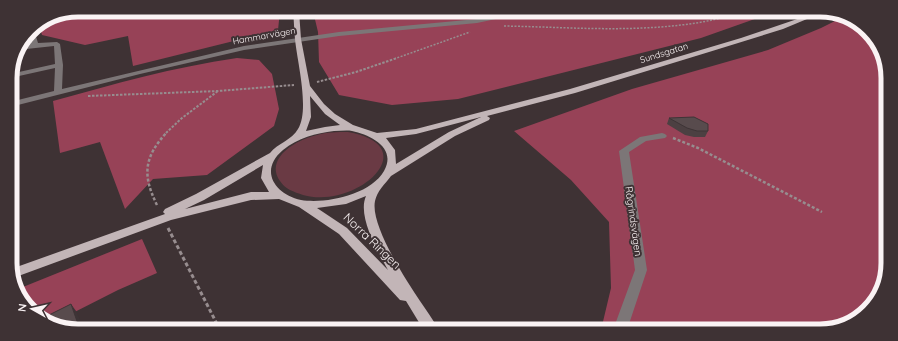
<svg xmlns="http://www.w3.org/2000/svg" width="898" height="341" viewBox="0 0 898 341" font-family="Quicksand,sans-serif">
  <rect width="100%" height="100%" fill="#3e3234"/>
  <path fill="#6a3a44" d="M348,132C427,146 357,210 303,195C294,192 285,189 280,181C264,157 299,139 317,135C327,132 337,132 348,132Z"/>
  <g fill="#974257">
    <path d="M78,10L280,11L278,30L133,66L128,36L85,45L42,35L39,25Z"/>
    <path d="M313,11L772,13L701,38L458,99L392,105L339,95L319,62L318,32Z"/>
    <path d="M845,16L871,33L887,69L884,285L861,317L824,331L601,330L611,288L609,222L571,180L514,131L632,89L768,50L821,28Z"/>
    <path d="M237,58L259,60L272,74L279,109L274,126L207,175L153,179L125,209L100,142L60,153L53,101C114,84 174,67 237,58Z"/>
    <path d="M142,239L157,273L118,290L51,324L27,308L18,289Z"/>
  </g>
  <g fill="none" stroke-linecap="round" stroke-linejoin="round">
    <g stroke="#978d8f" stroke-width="1.5" stroke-dasharray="2 1.5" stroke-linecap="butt">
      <path d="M504,26C563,27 622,32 681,25C702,23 721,18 741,13"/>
      <path d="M394,59L470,32"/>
    </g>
    <g stroke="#978d8f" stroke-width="2" stroke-dasharray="2.5 1.5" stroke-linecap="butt">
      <path d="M317,82L356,72L397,58"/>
      <path d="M88,96L218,91L294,85"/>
      <path d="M166,133L182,118L218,91"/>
    </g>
    <g stroke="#978d8f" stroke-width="2.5" stroke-dasharray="3 2" stroke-linecap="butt">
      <path d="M673,138L698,148L822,212"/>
      <path d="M157,205C142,175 144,157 167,132"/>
    </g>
    <path stroke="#978d8f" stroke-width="3" stroke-dasharray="4 2.5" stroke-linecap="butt" d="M168,228L219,328"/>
    <g fill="#7c7677" fill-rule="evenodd">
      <path d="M515,12H528L477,23L339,36L244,50L140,74L10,107V102L54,91L55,68L10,78V74L55,64L54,46L17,50L19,46L31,44L29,33L32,28L34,30L38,43L57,42L60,44L63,65L62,89L244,46L339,32L477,19Z"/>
      <path d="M662,133L665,134L667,136L665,138L646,141L629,152L647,270L627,330H613L635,270L619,151L640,137Z"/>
    </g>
    <path fill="#c2b5b7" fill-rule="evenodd" d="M293,11H299L301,39L310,86L324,104L335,114L353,125L377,133L416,129L570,89L741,38L812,14H819L783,29L709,52L575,93L487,116L490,118L489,120L455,136L391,176C385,184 377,191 375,201C370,225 406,280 420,301C426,310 433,319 438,329H423L406,301L400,300L339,234L299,207L279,199L251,200L171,220L13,278L11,269L165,214L163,212L165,209L196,194L270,153C278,143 292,140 298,129C310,110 297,61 295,39C294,30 294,20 293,11ZM310,96L325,114L340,125L325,127L306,131L311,117ZM481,117L449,132L396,164L395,150L386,138L416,134ZM334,131C340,131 347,130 352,131C371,135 397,148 384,171C370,195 326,204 301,200C274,194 259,170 283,150C298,138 316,133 334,131ZM263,165L261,178L269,192H251L185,209L204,200ZM366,196C357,216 378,252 388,270L347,228L317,208L346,204Z"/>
  </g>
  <path fill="#4c4042" d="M669,118L708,131L705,137H694L685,135L667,124Z"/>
  <path fill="#3e3436" d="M71,304L76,311L83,327H79Z"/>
  <g fill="#584b4d" stroke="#3e3436">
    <path d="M694,117L708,124V131H697L687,128L669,118Z"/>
    <path d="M71,304L79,327H56L53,325L49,315Z"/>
  </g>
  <g text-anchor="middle" stroke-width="4" stroke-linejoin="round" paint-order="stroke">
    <g font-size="9" fill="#faf3f4" stroke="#3e3234">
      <text transform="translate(264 36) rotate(-10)" y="3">Hammarvägen</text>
      <text transform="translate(664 53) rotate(-17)" y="3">Sundsgatan</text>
    </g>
    <g font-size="10" fill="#faf3f4" stroke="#3e3234">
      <text transform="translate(634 221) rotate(82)" y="4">Rågrindsvägen</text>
    </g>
    <g font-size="12" fill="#faf3f4" stroke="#3e3234">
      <text transform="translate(372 241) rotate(44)" y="4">Norra Ringen</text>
    </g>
  </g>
  <path d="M0 0H898V341H0ZM78 17H820A61 61 0 0 1 881 78V263A61 61 0 0 1 820 324H78A61 61 0 0 1 17 263V78A61 61 0 0 1 78 17Z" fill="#3e3234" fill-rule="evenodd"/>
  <path fill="none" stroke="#faf3f4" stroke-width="5" d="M78 17H820A61 61 0 0 1 881 78V263A61 61 0 0 1 820 324H78A61 61 0 0 1 17 263V78A61 61 0 0 1 78 17Z"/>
  <g transform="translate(32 309) rotate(278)" stroke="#3e3234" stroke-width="3" paint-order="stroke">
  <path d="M0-3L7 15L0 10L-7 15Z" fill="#faf3f4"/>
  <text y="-6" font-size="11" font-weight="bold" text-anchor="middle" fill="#faf3f4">N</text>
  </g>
</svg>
